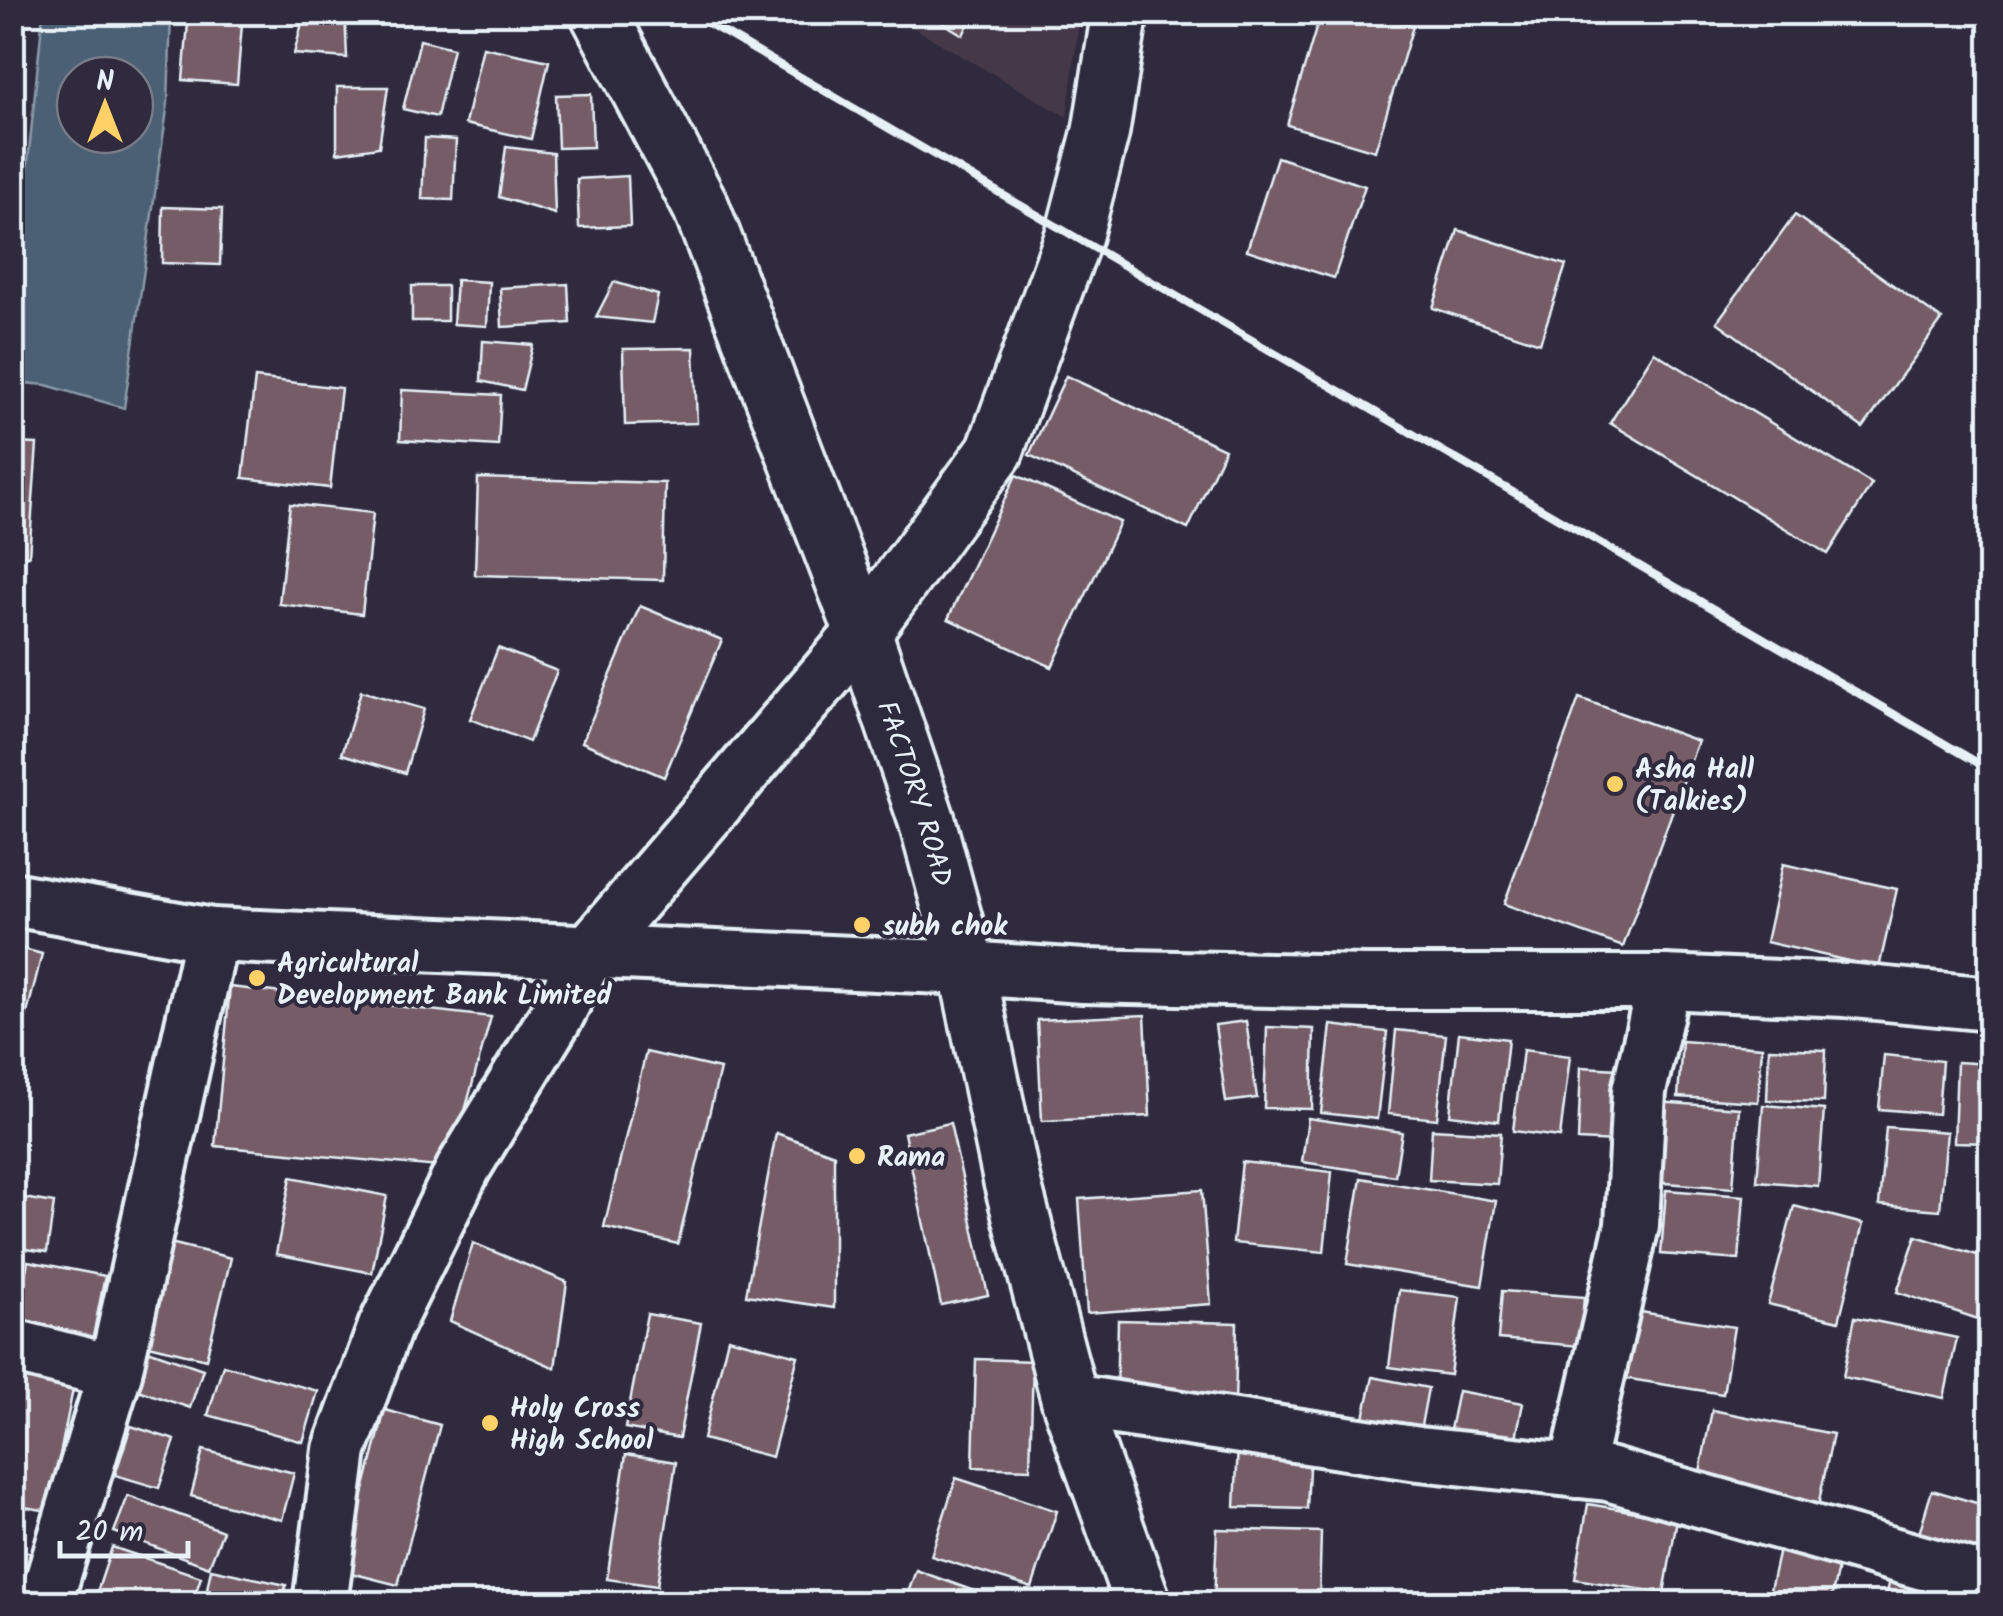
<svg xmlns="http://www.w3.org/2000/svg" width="2003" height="1616" viewBox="0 0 2003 1616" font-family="Kalam,sans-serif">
  <rect width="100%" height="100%" fill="#2f2a3d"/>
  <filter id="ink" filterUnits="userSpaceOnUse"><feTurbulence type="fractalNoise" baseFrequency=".01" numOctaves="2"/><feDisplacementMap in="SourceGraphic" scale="20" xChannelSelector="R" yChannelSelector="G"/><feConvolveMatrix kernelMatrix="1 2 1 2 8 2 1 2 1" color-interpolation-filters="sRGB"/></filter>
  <g filter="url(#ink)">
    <path fill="#443949" d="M888,13H1080L1067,117Z"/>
    <path fill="#4b6075" stroke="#8a9aa9" stroke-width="2.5" fill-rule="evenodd" d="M43,13H171L168,103L124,408L46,385L13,382V311ZM75,75H135V135H75Z"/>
    <g fill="#745c66" stroke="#e8f1f8" stroke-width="2.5">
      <path d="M189,12H243L237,84L183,80Z"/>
      <path d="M305,12H345L347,58L294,54Z"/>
      <path d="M925,12H974L963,35Z"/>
      <path d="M1321,12H1370L1413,26L1375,151L1287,125Z"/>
      <path d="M420,40L453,48L437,117L403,109Z"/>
      <path d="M483,47L549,61L531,139L465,124Z"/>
      <path d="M337,87H388L379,147L337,153Z"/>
      <path d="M591,94L593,147L558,148L556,95Z"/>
      <path d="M425,138L456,140L453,200L422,199Z"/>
      <path d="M506,147L553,153L555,214L499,197Z"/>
      <path d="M1277,157L1365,186L1334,278L1247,250Z"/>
      <path d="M628,176L630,226L579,228L577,179Z"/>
      <path d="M163,207L222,209L220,265L162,263Z"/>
      <path d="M1795,215L1942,320L1863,428L1717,322Z"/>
      <path d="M1458,230L1566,265L1540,343L1433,308Z"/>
      <path d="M456,280L489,282L487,326L453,324Z"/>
      <path d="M614,282L658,295L652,323L596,317Z"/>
      <path d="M568,284L570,323L502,327L500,288Z"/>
      <rect x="412" y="286" width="35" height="35"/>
      <path d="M483,341L533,345L522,390L481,381Z"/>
      <path d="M694,348L697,423L625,425L623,349Z"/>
      <path d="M1654,352L1872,484L1828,554L1610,423Z"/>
      <path d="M1066,376L1225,449L1188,529L1029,455Z"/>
      <path d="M255,378L341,388L330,488L243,478Z"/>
      <path d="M402,390L501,395L498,446L400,440Z"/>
      <path d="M12,443L37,444L29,556L12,555Z"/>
      <path d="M1016,475L1120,522L1052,667L948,619Z"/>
      <path d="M478,478L665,483L663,580L475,575Z"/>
      <path d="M290,504L373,513L362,614L279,604Z"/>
      <path d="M640,606L722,640L664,777L582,742Z"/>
      <path d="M498,648L557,671L529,742L470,719Z"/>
      <path d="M361,691L424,709L405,773L342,754Z"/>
      <path d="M1579,698L1698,741L1623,947L1504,904Z"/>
      <path d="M1783,864L1897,889L1879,968L1766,942Z"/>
      <path d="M12,946L42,954L12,1073Z"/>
      <path d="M230,987L491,1017L449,1168L215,1146Z"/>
      <path d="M1145,1015L1150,1116L1042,1121L1037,1020Z"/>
      <path d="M1246,1021L1257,1098L1226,1102L1215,1025Z"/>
      <path d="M1331,1025L1387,1032L1377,1119L1321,1113Z"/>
      <path d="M1267,1027L1314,1029L1312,1109L1264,1108Z"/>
      <path d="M1396,1030L1446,1035L1437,1119L1388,1114Z"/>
      <path d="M1459,1033L1508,1039L1499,1121L1450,1115Z"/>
      <path d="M1682,1041L1762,1047L1758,1102L1678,1097Z"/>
      <path d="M1769,1048L1826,1050L1824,1102L1767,1100Z"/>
      <path d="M1523,1050L1570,1056L1560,1137L1513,1131Z"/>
      <path d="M646,1052L720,1069L678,1244L604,1227Z"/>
      <path d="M1884,1055L1942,1061L1938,1114L1879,1109Z"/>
      <path d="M1957,1062L1990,1064V1143L1954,1142Z"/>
      <path d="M1581,1067L1619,1069L1616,1142L1578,1140Z"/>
      <path d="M1657,1102L1739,1108L1733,1188L1651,1182Z"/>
      <path d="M1763,1105L1824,1110L1818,1186L1757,1181Z"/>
      <path d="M1308,1118L1402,1132L1395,1176L1302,1162Z"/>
      <path d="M950,1123L988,1295L941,1305L904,1133Z"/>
      <path d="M1886,1127L1947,1132L1940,1210L1879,1205Z"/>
      <path d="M1432,1129L1501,1133L1497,1184L1429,1180Z"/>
      <path d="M776,1133L834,1154V1308L746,1295Z"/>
      <path d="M1242,1162L1332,1172L1324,1252L1233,1243Z"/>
      <path d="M291,1177L387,1196L372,1273L276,1254Z"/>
      <path d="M1361,1178L1496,1201L1482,1286L1347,1264Z"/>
      <path d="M1202,1190L1211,1304L1087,1313L1079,1199Z"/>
      <path d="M1666,1190L1744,1196L1739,1260L1661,1254Z"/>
      <path d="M12,1196L54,1203L47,1252L12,1247Z"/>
      <path d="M1794,1206L1863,1224L1839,1321L1768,1304Z"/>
      <path d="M1916,1236L1990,1259V1323L1897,1292Z"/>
      <path d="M158,1240L231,1258L206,1359L133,1341Z"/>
      <path d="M473,1243L567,1282L555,1368L450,1321Z"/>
      <path d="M28,1261L105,1276L91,1347L14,1332Z"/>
      <path d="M1399,1290L1460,1297L1450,1375L1389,1367Z"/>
      <path d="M1502,1291L1584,1297L1580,1346L1498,1339Z"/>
      <path d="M1622,1309L1734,1327L1723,1394L1611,1376Z"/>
      <path d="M647,1314L701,1323L679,1438L625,1428Z"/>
      <path d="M1855,1317L1957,1338L1944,1398L1843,1377Z"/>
      <path d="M1118,1320L1237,1323L1235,1405L1116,1402Z"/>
      <path d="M728,1338L798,1356L772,1457L703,1439Z"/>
      <path d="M142,1348L203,1369L190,1408L129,1387Z"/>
      <path d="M976,1359L1033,1361L1030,1469L973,1467Z"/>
      <path d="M223,1365L318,1391L303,1442L208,1415Z"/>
      <path d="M12,1367L75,1379L49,1511L12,1505Z"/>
      <path d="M1373,1377L1428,1388L1418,1442L1361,1431Z"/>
      <path d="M1458,1391L1523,1403L1512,1457L1447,1444Z"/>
      <path d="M385,1410L440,1425L398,1585L343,1571Z"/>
      <path d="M1712,1410L1833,1434L1817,1511L1697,1487Z"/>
      <path d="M131,1426L175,1440L159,1488L115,1475Z"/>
      <path d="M1238,1445L1310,1448L1307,1509L1235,1507Z"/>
      <path d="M203,1450L294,1473L282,1520L191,1496Z"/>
      <path d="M626,1454L676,1462L657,1586L607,1579Z"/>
      <path d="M956,1478L1057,1511L1032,1588L931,1556Z"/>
      <path d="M1932,1490L1990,1507V1558L1918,1537Z"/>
      <path d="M128,1496L223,1531L209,1567L114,1532Z"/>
      <path d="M1588,1504L1677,1519L1664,1593L1575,1579Z"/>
      <path d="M1217,1529L1321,1532L1319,1604H1214Z"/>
      <path d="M1783,1532L1843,1545L1830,1604L1767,1603Z"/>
      <path d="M112,1547L201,1577L192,1604H122L96,1595Z"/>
      <path d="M12,1548L32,1553L19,1604H12Z"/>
      <path d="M1894,1565L1955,1580L1949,1604H1884Z"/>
      <path d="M211,1569L286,1585L282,1604H204Z"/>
      <path d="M916,1570L1010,1604H904Z"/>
    </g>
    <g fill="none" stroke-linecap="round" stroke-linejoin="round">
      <defs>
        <g id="minor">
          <path d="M12,899L212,935L967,968L1083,976L1366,982H1664L1845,990L1990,1004"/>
          <path d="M12,1346L115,1372L45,1604"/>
          <path d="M115,1372L212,935"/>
          <path d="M1070,1401L1419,1454L1608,1474L1966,1575"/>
          <path d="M1576,1471L1632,1225L1639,1091L1664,982"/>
          <path d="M320,1604L340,1450L385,1327L464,1167L558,1013L588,953L863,632"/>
        </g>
        <g id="major">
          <path id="s1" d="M598,12L701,207L863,632L927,821L967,968L1012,1182L1070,1401L1143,1604"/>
          <path d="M863,632L995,451L1074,235L1101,131L1120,12"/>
        </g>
      </defs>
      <use href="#minor" stroke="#e8f1f8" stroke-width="60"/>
      <use href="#major" stroke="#e8f1f8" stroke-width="62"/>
      <use href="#minor" stroke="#2f2a3d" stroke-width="52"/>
      <use href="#major" stroke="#2f2a3d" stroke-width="55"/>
      <path stroke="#e8f1f8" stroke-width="8" d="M689,12L1990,770"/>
    </g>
  </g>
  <g fill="#ffd166" stroke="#2f2a3d" stroke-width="4">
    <circle cx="1615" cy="784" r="10"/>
    <circle cx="862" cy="925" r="10"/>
    <circle cx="257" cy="978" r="10"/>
    <circle cx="857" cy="1156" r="10"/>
    <circle cx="490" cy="1423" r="10"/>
  </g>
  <g text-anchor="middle" stroke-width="8" stroke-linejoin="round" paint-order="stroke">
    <g font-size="28" font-weight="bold" fill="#e8f1f8" stroke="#2f2a3d" text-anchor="start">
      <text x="1635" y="778">Asha Hall<tspan x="1635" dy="32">(Talkies)</tspan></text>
      <text x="882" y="935">subh chok</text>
      <text x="277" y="972">Agricultural<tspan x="277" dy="32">Development Bank Limited</tspan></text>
      <text x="877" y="1166">Rama</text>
      <text x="510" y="1417">Holy Cross<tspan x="510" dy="32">High School</tspan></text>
    </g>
    <g font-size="28" fill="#e8f1f8" stroke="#2f2a3d">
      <text dy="10" stroke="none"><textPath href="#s1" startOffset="845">FACTORY ROAD</textPath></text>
    </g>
  </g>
  <rect width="2003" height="1616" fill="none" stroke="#2f2a3d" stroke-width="50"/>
  <rect x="25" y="25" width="1953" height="1566" fill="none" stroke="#e8f1f8" stroke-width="4" filter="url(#ink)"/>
  <g transform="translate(105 105)"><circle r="48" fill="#2f2a3d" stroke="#797a88" stroke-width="2.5"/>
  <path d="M0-8L18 38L0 25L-18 38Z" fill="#ffd166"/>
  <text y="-15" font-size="28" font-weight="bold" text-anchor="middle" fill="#e8f1f8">N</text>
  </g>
  <path d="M60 1541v15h128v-15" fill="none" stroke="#e8f1f8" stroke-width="5"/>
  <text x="75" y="1541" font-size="30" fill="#e8f1f8" stroke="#2f2a3d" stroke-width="8" paint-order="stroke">20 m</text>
</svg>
